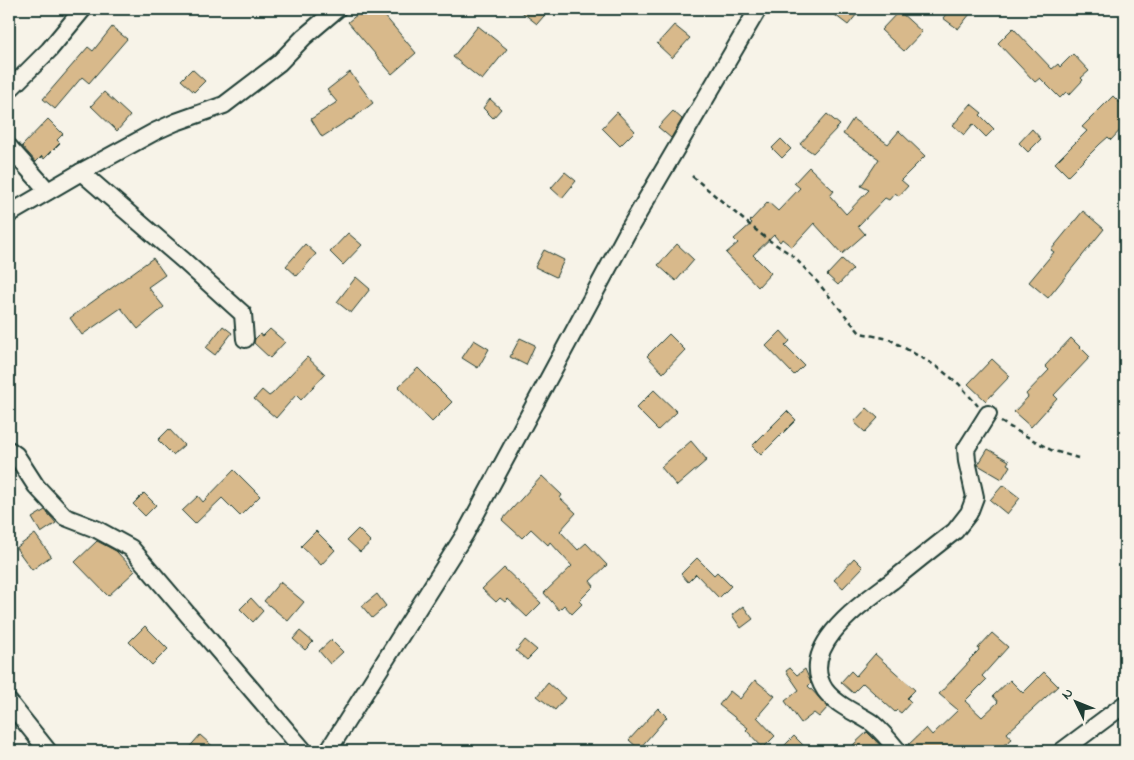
<svg xmlns="http://www.w3.org/2000/svg" width="1134" height="760" viewBox="0 0 1134 760" font-family="'Indie Flower',sans-serif">
  <rect width="100%" height="100%" fill="#f7f3e8"/>
  <filter id="ink" filterUnits="userSpaceOnUse"><feTurbulence type="fractalNoise" baseFrequency=".02" numOctaves="2"/><feDisplacementMap in="SourceGraphic" scale="10" xChannelSelector="R" yChannelSelector="G"/><feConvolveMatrix kernelMatrix="1 2 1 2 8 2 1 2 1" color-interpolation-filters="sRGB"/></filter>
  <g filter="url(#ink)">
    <g fill="#d8b98b" stroke="#1f3d34">
      <path d="M364,9H379L416,53L392,74L348,22Z"/>
      <path d="M518,9H550L537,24Z"/>
      <path d="M827,9H850L857,14L848,25Z"/>
      <path d="M950,9H974L958,29L943,18Z"/>
      <path d="M899,11L922,32L904,51L881,30Z"/>
      <path d="M674,25L690,38L672,58L657,44Z"/>
      <path d="M478,26L507,49L482,80L453,57Z"/>
      <path d="M112,27L127,39L89,83L82,77L55,109L43,99L88,47L93,51Z"/>
      <path d="M1013,28L1052,69L1058,64L1060,67L1073,54L1089,71L1081,78L1083,80L1069,95L1066,92L1060,98L1040,78L1035,82L998,43Z"/>
      <path d="M192,69L205,81L194,92L181,80Z"/>
      <path d="M350,72L373,103L351,120L350,119L322,137L311,119L337,102L327,90Z"/>
      <path d="M104,92L130,116L117,131L91,106Z"/>
      <path d="M1113,96L1125,108V125L1111,140L1108,137L1100,144L1068,176L1055,163L1087,131L1082,127Z"/>
      <path d="M490,99L501,109L493,118L483,108Z"/>
      <path d="M971,104L982,113L980,115L994,129L986,137L973,124L964,135L953,125Z"/>
      <path d="M673,111L682,119L671,138L658,127Z"/>
      <path d="M617,112L635,131L620,146L602,128Z"/>
      <path d="M827,114L840,125L813,153L800,144Z"/>
      <path d="M48,119L63,134L57,140L60,143L44,159L42,156L36,162L22,146Z"/>
      <path d="M853,119L888,144L899,131L925,156L901,180L908,186L899,196L895,193L889,200L885,198L858,226L865,234L842,254L814,223L792,247L782,239L780,242L774,235L753,255L771,273L758,287L726,253L738,243L734,239L752,223L750,221L768,202L778,211L800,188L794,183L809,167L834,191L830,196L846,214L869,190L861,186L879,159L843,134Z"/>
      <path d="M1032,129L1041,139L1028,152L1019,143Z"/>
      <path d="M781,139L791,149L782,158L772,148Z"/>
      <path d="M565,172L576,181L562,198L551,188Z"/>
      <path d="M1083,211L1104,229L1048,298L1029,282L1054,252L1051,250Z"/>
      <path d="M348,233L362,245L343,265L330,252Z"/>
      <path d="M305,244L316,254L297,276L286,266Z"/>
      <path d="M677,244L694,260L676,281L658,265Z"/>
      <path d="M544,250L564,260L556,277L535,267Z"/>
      <path d="M153,258L165,275L148,287L164,307L138,329L121,308L82,335L70,318Z"/>
      <path d="M842,259L853,269L838,285L827,275Z"/>
      <path d="M356,277L370,289L351,313L337,302Z"/>
      <path d="M223,326L232,333L215,355L206,348Z"/>
      <path d="M270,329L285,342L270,358L254,343L255,339L260,334L263,336Z"/>
      <path d="M781,331L790,341L785,346L804,365L794,375L766,346Z"/>
      <path d="M669,334L685,350L663,373L647,356Z"/>
      <path d="M520,338L535,345L526,365L510,357Z"/>
      <path d="M1071,338L1090,357L1054,395L1057,398L1031,427L1014,412L1028,397L1026,394L1049,370L1045,366Z"/>
      <path d="M474,340L489,349L478,368L462,358Z"/>
      <path d="M307,357L325,374L301,400L296,395L276,418L254,399L262,390L269,396L272,394Z"/>
      <path d="M992,359L1010,376L986,401L968,384Z"/>
      <path d="M418,368L452,402L432,422L398,387Z"/>
      <path d="M654,390L677,412L658,430L636,408Z"/>
      <path d="M867,408L878,418L865,432L854,422Z"/>
      <path d="M787,411L796,420L761,455L752,446Z"/>
      <path d="M169,429L184,445L173,455L158,440Z"/>
      <path d="M691,441L707,460L677,486L661,467Z"/>
      <path d="M988,449L1009,461L1007,464L1010,466L1002,479L978,465Z"/>
      <path d="M234,470L260,496L240,516L222,498L195,524L182,511L198,496L203,502Z"/>
      <path d="M542,476L562,495L560,498L576,513L560,531L578,550L586,543L607,565L590,581L594,586L579,601L582,604L572,614L564,605L559,610L544,593L572,566L550,542L548,545L531,529L522,538L502,520Z"/>
      <path d="M1003,485L1020,498L1007,514L990,500Z"/>
      <path d="M144,493L156,505L145,516L133,504Z"/>
      <path d="M45,510L56,523L41,533L32,518Z"/>
      <path d="M358,529L371,542L360,552L347,540Z"/>
      <path d="M316,531L335,550L321,565L301,546Z"/>
      <path d="M35,534L51,556L32,570L16,548Z"/>
      <path d="M97,541L116,551L135,571L108,596L75,562Z"/>
      <path d="M697,558L714,575L717,572L731,586L719,598L696,574L688,582L681,574Z"/>
      <path d="M854,558L863,567L843,588L834,580Z"/>
      <path d="M504,568L541,603L527,617L508,599L505,602L500,598L496,602L482,589Z"/>
      <path d="M280,582L304,602L288,621L264,601Z"/>
      <path d="M377,594L386,606L372,618L362,606Z"/>
      <path d="M251,598L263,611L253,622L240,609Z"/>
      <path d="M743,606L753,619L741,628L732,615Z"/>
      <path d="M145,626L168,649L152,665L129,642Z"/>
      <path d="M300,631L313,642L305,650L293,639Z"/>
      <path d="M992,633L1008,647L982,676L986,680L965,701L982,717L998,702L993,696L1010,680L1023,693L1044,672L1058,686L1007,733L1012,739L997,751H908L907,746L926,728L932,735L958,710L939,694L970,661L969,660L979,650L978,648Z"/>
      <path d="M331,640L343,652L330,664L319,651Z"/>
      <path d="M525,640L537,650L527,660L516,651Z"/>
      <path d="M875,654L915,690L907,698L911,702L901,713L897,710L895,712L863,683L853,693L841,682L851,671L856,676Z"/>
      <path d="M790,668L797,675L805,669L811,683L808,686L828,707L819,717L814,713L801,723L785,701L799,690L786,671Z"/>
      <path d="M755,680L775,696L757,717L775,736L763,748L746,730L748,728L719,705L730,691L740,699Z"/>
      <path d="M548,683L565,698L555,710L537,696Z"/>
      <path d="M658,708L667,717L639,749L629,740Z"/>
      <path d="M867,732L875,740L885,751H859L853,745Z"/>
      <path d="M200,735L218,751H186Z"/>
      <path d="M794,736L809,751H779Z"/>
    </g>
    <g fill="none" stroke-linecap="round" stroke-linejoin="round">
      <defs>
        <g id="minor">
          <path d="M9,90L49,50L83,9"/>
          <path d="M9,147L48,191"/>
          <path d="M81,172L183,260L243,314L245,339"/>
          <path d="M9,214L81,172L156,131L176,122L224,105L279,63L304,37L337,9"/>
          <path d="M9,450L16,455L36,486L65,517L96,529L131,548L304,751"/>
          <path d="M9,702L48,751"/>
          <path d="M328,751L465,534L629,229L758,9"/>
          <path d="M898,751C890,741 882,731 872,723C857,713 836,705 825,690C796,647 863,603 892,581C913,564 934,547 955,531L969,513L975,497L967,461L966,449L988,414"/>
          <path d="M1062,751L1125,704"/>
        </g>
      </defs>
      <use href="#minor" stroke="#1f3d34" stroke-width="20"/>
      <g stroke="#1f3d34" stroke-width="2.5" stroke-dasharray="5 4" stroke-linecap="butt">
        <path d="M692,176L745,221L767,239L792,255L814,278L860,333L889,339L936,366L959,384L978,406"/>
        <path d="M1001,422L1051,450L1078,458"/>
      </g>
      <use href="#minor" stroke="#f7f3e8" stroke-width="16"/>
    </g>
  </g>
  <rect width="1134" height="760" fill="none" stroke="#f7f3e8" stroke-width="30"/>
  <rect x="15" y="15" width="1104" height="730" fill="none" stroke="#1f3d34" stroke-width="2" filter="url(#ink)"/>
  <g transform="translate(1076 702) rotate(313)" stroke="#f7f3e8" stroke-width="4" paint-order="stroke">
  <path d="M0-4L9 19L0 12L-9 19Z" fill="#1f3d34"/>
  <text y="-8" font-size="14" font-weight="bold" text-anchor="middle" fill="#1f3d34">N</text>
  </g>
</svg>
